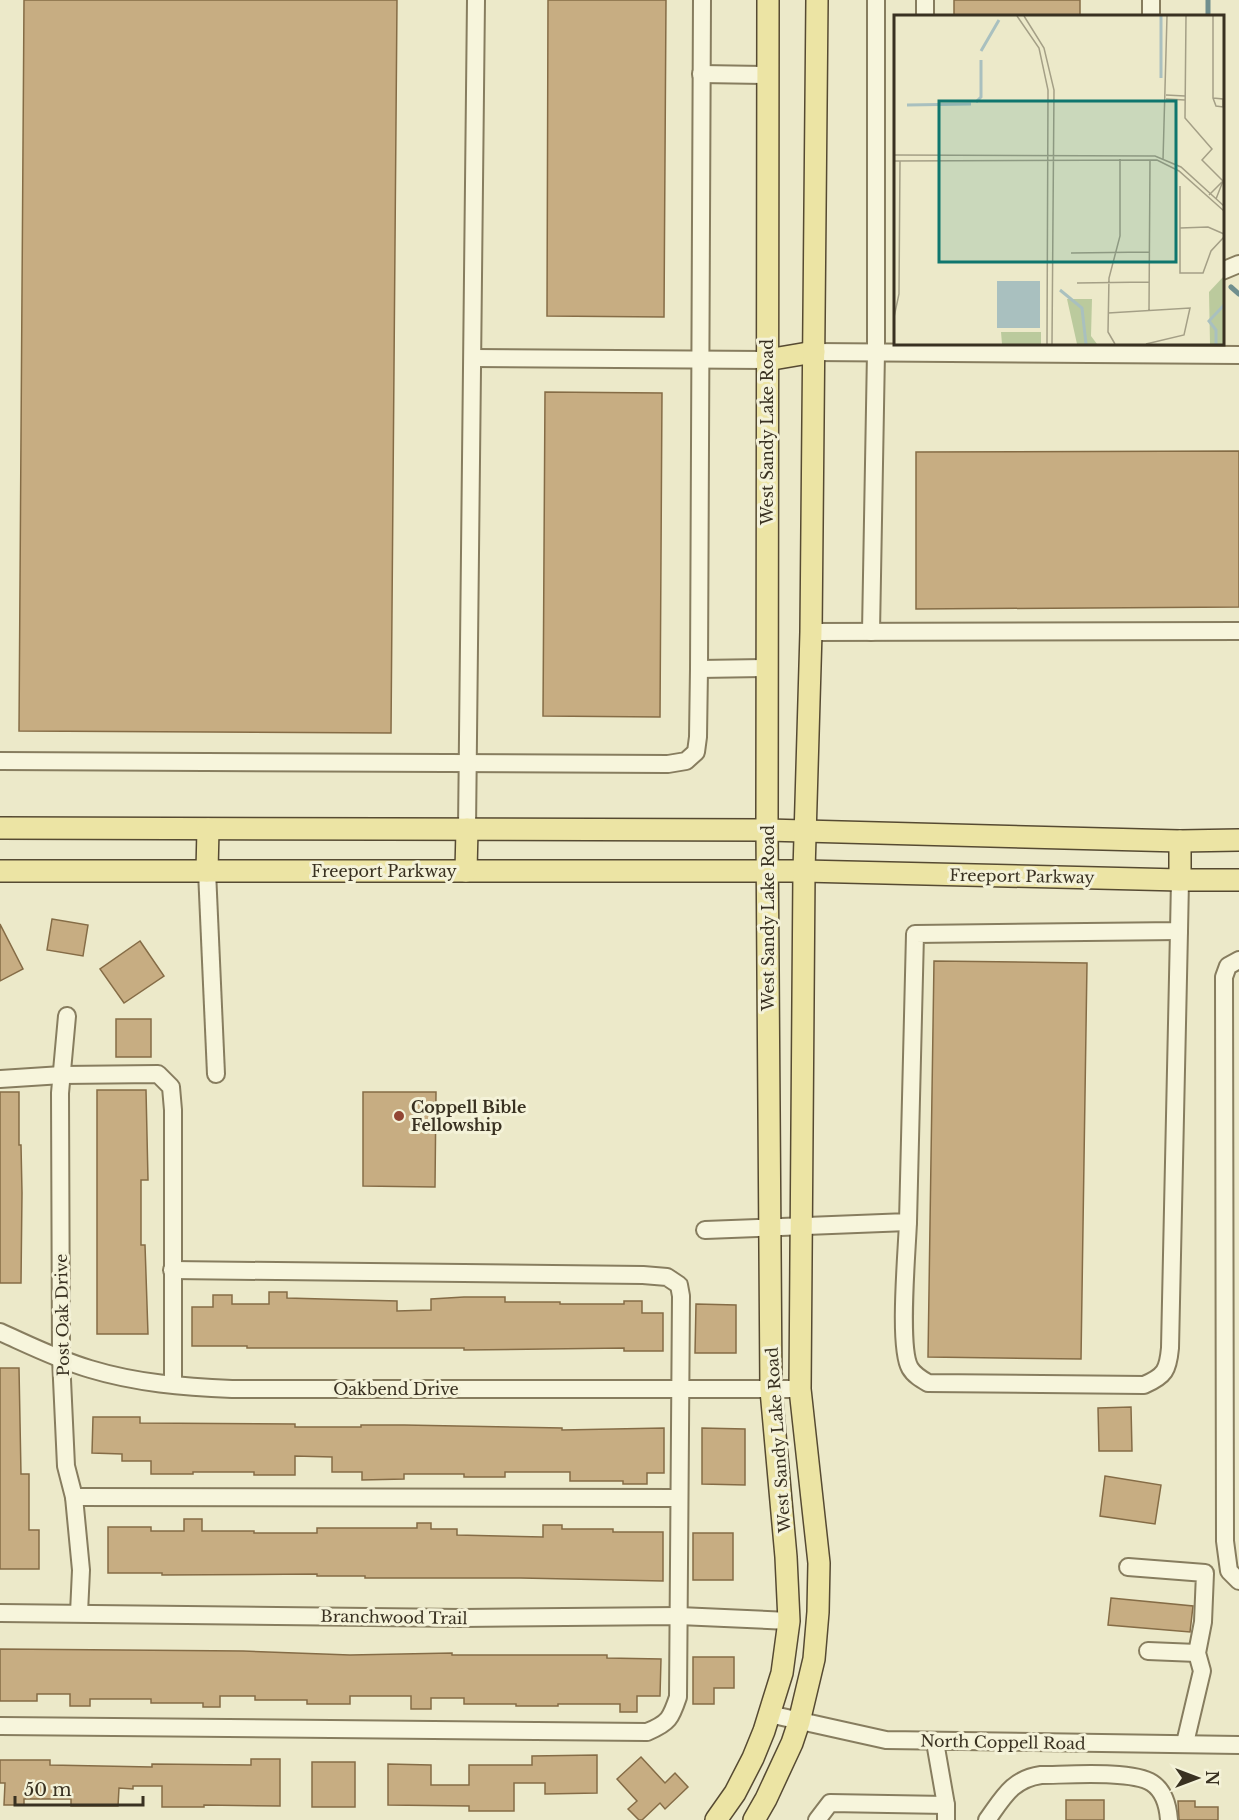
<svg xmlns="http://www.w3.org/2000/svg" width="1239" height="1820" viewBox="0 0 1239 1820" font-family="'Libre Baskerville',serif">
  <rect width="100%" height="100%" fill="#ece9c9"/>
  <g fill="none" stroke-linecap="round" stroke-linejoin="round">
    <g stroke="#708f8e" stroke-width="5">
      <path d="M1208,0V16"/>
      <path d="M1231,287L1239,294"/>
    </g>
  </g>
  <g fill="#c7ad82" stroke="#856c46" stroke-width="1.5">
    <path d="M24,0H397L391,733L19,731Z"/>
    <path d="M548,0H666L664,317L547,316Z"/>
    <rect x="954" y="0" width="126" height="16"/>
    <path d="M545,392L662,393L660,717L543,716Z"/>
    <path d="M1239,451V607L916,609V452Z"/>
    <path d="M52,919L88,925L83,956L47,950Z"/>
    <path d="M0,924L23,969L0,981Z"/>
    <path d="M140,941L164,976L124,1003L100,969Z"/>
    <path d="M934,961L1087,963L1081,1359L928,1357Z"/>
    <rect x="116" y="1019" width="35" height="38"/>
    <path d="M97,1090H146L148,1180H141V1245H145L148,1334H97Z"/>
    <path d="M0,1092H19V1145H21L22,1193L21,1283H0Z"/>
    <path d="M363,1092H436L435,1187L363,1186Z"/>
    <path d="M269,1292H287V1298L397,1301V1311L431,1310V1299L464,1297H505V1302H560V1304H624V1301H642V1313H663V1351H624V1348L464,1350V1348H247V1346H192V1307H213V1295H232V1304H269Z"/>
    <path d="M696,1304L736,1305V1353H695Z"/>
    <path d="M0,1368H19L21,1474H29V1530H39V1569H0Z"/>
    <path d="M1131,1407L1132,1451H1099L1098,1408Z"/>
    <path d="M93,1417H140V1423L295,1424V1427H361V1425H404L562,1428V1430L664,1428V1473H647V1484H623V1481H570V1472H505V1477H464V1474H404V1479L362,1480V1472H332V1457L295,1456V1475H254V1472H193V1474H151V1461H122V1454L92,1453Z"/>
    <path d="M702,1428L745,1429V1485L702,1484Z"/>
    <path d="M1105,1476L1161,1485L1155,1524L1100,1516Z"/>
    <path d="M184,1519H202V1531H254V1533H317V1528H417V1523H431V1529H457V1535L543,1537V1525H562V1529H613V1532H663V1581L521,1578H365V1576H317V1574L162,1575V1573H108V1527H151V1531H184Z"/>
    <rect x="693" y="1533" width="40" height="47"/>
    <path d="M1111,1598L1193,1606L1190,1632L1108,1625Z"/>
    <path d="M0,1649L243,1651L350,1655L452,1653V1655H607V1658L661,1659L660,1696H637V1712H620V1704H558V1706H516V1704H464V1698H431V1709H411V1696H350V1704H307V1700H255V1696H220V1707H203V1703H151V1699H90V1706H70V1694H37V1701H0Z"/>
    <path d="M693,1657H734V1688H714V1704H693Z"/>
    <path d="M597,1755V1793L545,1794V1783H514V1811H469V1806L388,1805V1764L431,1765V1785H469V1765H532V1756Z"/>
    <path d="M641,1757L665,1783L675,1773L688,1787L665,1809L660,1803L642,1820H639L628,1809L637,1801L617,1779Z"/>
    <path d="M251,1759H280V1806L204,1805V1807H162V1786H133V1789L119,1788L118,1806H71V1799H24V1805H4L5,1783H0V1760H50V1765L152,1767V1764L251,1765Z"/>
    <rect x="312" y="1762" width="43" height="45"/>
    <rect x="1066" y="1800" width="38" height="20"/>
    <path d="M1178,1801H1195V1807H1218V1820H1179Z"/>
  </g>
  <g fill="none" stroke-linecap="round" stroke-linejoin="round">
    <defs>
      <g id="minor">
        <path d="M925,16V0"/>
        <path d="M1151,16V0"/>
        <path d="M701,74L767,75"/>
        <path d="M1222,271L1239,264"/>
        <path d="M814,352L1239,355"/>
        <path d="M473,358L767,360"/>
        <path d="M811,632L1239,631"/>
        <path d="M871,632L876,352V0"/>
        <path d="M699,669L768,668"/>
        <path d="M0,761L668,764L686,761L696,752L698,737L699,669L702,0"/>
        <path d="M467,829L476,0"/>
        <path d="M207,871L216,1074"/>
        <path d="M1239,960L1228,966L1224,977L1225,1541L1229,1571L1239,1581"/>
        <path d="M67,1016L60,1093L61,1358L66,1466L74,1497L81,1570L79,1613"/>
        <path d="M0,1079L62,1075L158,1074L171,1087L173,1110V1384"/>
        <path d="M908,1222C907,1251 898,1348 910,1368C914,1375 921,1379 928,1383L1144,1385C1165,1376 1168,1370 1170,1348L1179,931"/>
        <path d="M705,1230L908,1222L915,934L1179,931L1180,880"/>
        <path d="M0,1332C29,1345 59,1360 90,1369C136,1383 184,1387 232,1389H800"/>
        <path d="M74,1497L679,1498"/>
        <path d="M1128,1567L1205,1573L1203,1622L1197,1653L1202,1671L1185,1743"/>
        <path d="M0,1613L462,1618L679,1616L789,1621"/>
        <path d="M1148,1651L1197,1653"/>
        <path d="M769,1714L886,1740L1239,1745"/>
        <path d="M0,1726L647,1732C669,1723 671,1718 678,1697L681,1296L679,1285L667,1277L643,1275L172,1270"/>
        <path d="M935,1742L946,1805V1820"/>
        <path d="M817,1820L830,1803L946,1805"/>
        <path d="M987,1820C1003,1798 1012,1779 1041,1775C1066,1775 1133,1770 1152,1783C1164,1791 1168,1806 1169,1820"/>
      </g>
      <g id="major">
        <path d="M767,360L814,352"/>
        <path d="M0,828L767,830L1180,841L1239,840"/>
        <path d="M1180,841V880"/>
        <path d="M0,871H804L1180,880H1239"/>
        <path d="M207,871L208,829"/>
        <path d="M466,871L467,829"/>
        <path d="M716,1820L735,1793L753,1758L764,1731L782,1673L789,1621L786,1557L771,1390L767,830L768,0"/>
        <path d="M754,1820L766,1799L792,1743L799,1722L814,1659L818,1612L819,1563L800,1389L804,871L811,632L817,0"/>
      </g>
    </defs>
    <use href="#minor" stroke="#877d5f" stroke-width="20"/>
    <use href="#major" stroke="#564a32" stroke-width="24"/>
    <use href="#minor" stroke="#f7f5dc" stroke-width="16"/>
    <use href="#major" stroke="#ece4a4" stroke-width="21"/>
  </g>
  <circle fill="#924633" stroke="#f4f2d8" stroke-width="2" cx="399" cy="1116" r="6"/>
  <g text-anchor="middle" stroke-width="6" stroke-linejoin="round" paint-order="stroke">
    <g font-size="16" fill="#393121" stroke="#f4f2d8">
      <text transform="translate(767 432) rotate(-90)" y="6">West Sandy Lake Road</text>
      <text x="384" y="877">Freeport Parkway</text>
      <text transform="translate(1022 876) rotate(1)" y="6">Freeport Parkway</text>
      <text transform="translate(768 918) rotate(-90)" y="6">West Sandy Lake Road</text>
      <text transform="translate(62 1315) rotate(-91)" y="6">Post Oak Drive</text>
      <text x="396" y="1395">Oakbend Drive</text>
      <text transform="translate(778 1440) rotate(-94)" y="6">West Sandy Lake Road</text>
      <text transform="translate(394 1617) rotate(1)" y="6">Branchwood Trail</text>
      <text transform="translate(1003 1742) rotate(1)" y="6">North Coppell Road</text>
    </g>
    <g font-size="16" font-weight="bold" fill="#393121" stroke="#f4f2d8" text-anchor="start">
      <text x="411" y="1113">Coppell Bible<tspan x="411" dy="18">Fellowship</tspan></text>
    </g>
  </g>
  <g transform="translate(894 15)">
    <rect width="330" height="330" fill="#ece9c9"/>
    <path d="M330,261V329H316L315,277ZM173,284H198L197,321L203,329H183ZM107,317H147V329H108Z" fill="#bbca9d"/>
    <path d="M103,266H146V313H103Z" fill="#a9c0bf"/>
    <path fill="none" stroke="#a9c0bf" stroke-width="3" d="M87,36L105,5M267,63V1M82,87L87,82V45M13,90L77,89M166,275L188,293L192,329M322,329V315L315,306L330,290"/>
    <path fill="none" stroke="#a49f86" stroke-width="1.5" d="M123,1L145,33L154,75L153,329M130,1L150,33L160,75L158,329M292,1L291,103L318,134L308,145L329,166M272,80L291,81M319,83L329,84V92L322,91L319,83V1M272,84L291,85M0,140L261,141L287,152L330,191M269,145L273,1M0,146L263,145L285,156L330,196M286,171V258H309L317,236L330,222M315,180L329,166M322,184L329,166M286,213L314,212L330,219M177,238L255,237M183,268L255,267M255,297L256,146M214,298L296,293L290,320L252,329M0,302L5,279L6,146M221,329L214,317L215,263L226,221V144"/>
    <path fill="#0f766e" fill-opacity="0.15" stroke="#0f766e" stroke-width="3" d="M45,86H282V247H45Z"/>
    <rect width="330" height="330" fill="none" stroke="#393121" stroke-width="3"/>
  </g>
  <g transform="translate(1197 1778) rotate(90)" stroke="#f4f2d8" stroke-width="4.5" paint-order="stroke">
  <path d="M0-4.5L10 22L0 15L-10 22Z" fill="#393121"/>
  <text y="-9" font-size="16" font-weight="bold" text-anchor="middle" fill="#393121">N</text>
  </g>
  <path d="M15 1796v9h128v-9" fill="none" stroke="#393121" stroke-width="3"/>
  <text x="24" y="1796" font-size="18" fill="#393121" stroke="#f4f2d8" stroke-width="4.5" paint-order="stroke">50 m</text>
</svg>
